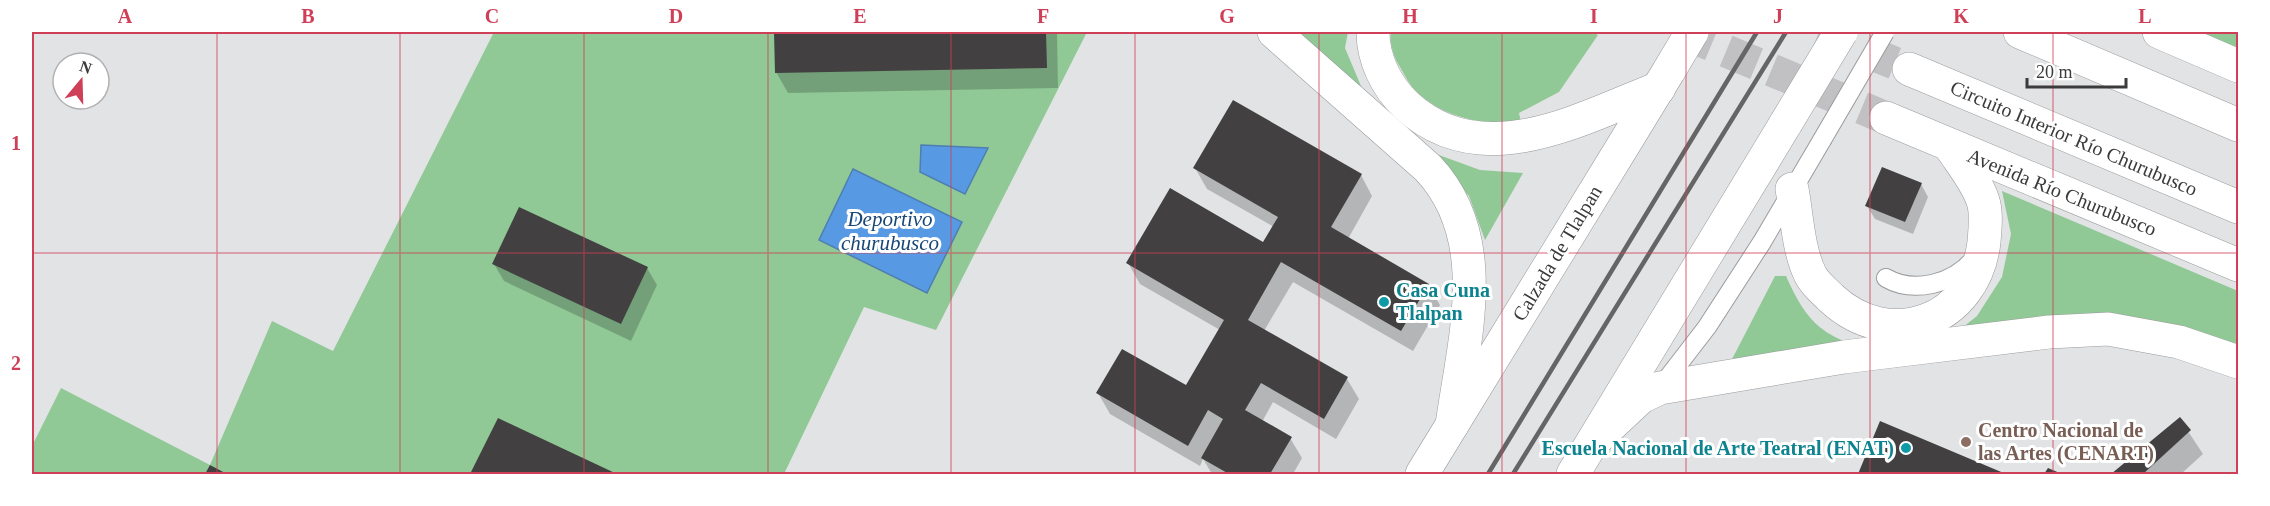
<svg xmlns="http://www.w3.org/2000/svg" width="2270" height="506" viewBox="0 0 2270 506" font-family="'Times New Roman',serif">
  <rect width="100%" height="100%" fill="#e2e3e5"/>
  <g fill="#90c996">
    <path d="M494,32H1087L936,330L864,307L784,474H32V446L61,388L210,465L272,321L333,351Z"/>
    <path d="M1291,32H1348L1345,48L1366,98Z"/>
    <path d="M1391,32H1591L1598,35L1559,92L1519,113L1522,127C1485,123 1442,119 1415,90C1409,84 1404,74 1400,67C1394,58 1389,41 1391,32Z"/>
    <path d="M2194,32H2238V51Z"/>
    <path d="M1428,151L1480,170L1523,173L1485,240L1469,196Z"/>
    <path d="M2002,191L2238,291V350L2184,328L1944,342L1977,316L2002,277L2011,234Z"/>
    <path d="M1775,276H1786C1808,325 1822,335 1873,352L1729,365Z"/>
  </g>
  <g fill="#579ae3" stroke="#4f7eb1" stroke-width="1.5">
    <path d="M921,145L988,148L965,194L920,172Z"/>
    <path d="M853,169L962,222L927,293L819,240Z"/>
  </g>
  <g fill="#0003">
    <path d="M775,32H1057L1058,88L788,93L776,72Z"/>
    <path d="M1195,168L1361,175L1372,196L1348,239L1428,285L1440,305L1413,351L1293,282L1264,331L1347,379L1359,399L1336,439L1273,402L1262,422L1290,438L1302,458L1293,474H1212L1203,459L1200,466L1110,414L1098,393L1187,387L1220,330L1140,284L1128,263L1264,244L1274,227L1207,189Z"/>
    <path d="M1921,184L1928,197L1913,234L1875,219L1867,206Z"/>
    <path d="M494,264L647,268L657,285L631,341L504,281Z"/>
    <path d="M2180,419L2203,454L2181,474H2114Z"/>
    <path d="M498,420L613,474H472Z"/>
    <path d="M1880,423L2002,474H1859Z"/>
  </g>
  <g fill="#424041">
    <path d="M774,32H1046L1047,68L775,73Z"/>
    <path d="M1233,100L1362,174L1331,227L1429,284L1401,331L1281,262L1248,320L1348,377L1324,419L1261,383L1245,410L1292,437L1270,474H1229L1201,458L1223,419L1208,410L1188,446L1096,393L1122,349L1186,385L1224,320L1126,263L1170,188L1263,242L1278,217L1193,168Z"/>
    <path d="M1882,167L1922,183L1905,222L1865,206Z"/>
    <path d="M519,207L648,267L621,324L492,264Z"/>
    <path d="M2180,417L2191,430L2143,474H2111Z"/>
    <path d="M498,418L617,474H470Z"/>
    <path d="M1880,421L2006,474H1858Z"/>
    <path d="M210,465L227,474H205Z"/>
    <path d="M2048,468L2062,474H2044Z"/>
  </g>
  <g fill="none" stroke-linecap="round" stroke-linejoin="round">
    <path stroke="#c1c1c3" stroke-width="33" stroke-dasharray="33 16" stroke-linecap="butt" d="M1681,32L1886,118"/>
    <path stroke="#c1c1c3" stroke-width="33" stroke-dasharray="33 16" stroke-linecap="butt" d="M1819,32L1909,69"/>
    <defs>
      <g id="service">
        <path d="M1886,278C1914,294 1953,284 1974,259"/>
        <path d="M1660,388L1707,327L1762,242L1822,140"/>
      </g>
      <g id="secondary">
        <path d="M2159,32L2238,66"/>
        <path d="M1886,118L2238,265"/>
        <path d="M1792,189C1797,216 1798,249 1810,274C1814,283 1824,291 1831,298C1890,353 1975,321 1984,242C1985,229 1987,213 1983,201C1977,182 1961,163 1950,146"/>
      </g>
      <g id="trunk">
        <path d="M1274,32L1428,168C1494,238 1464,339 1452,425"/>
        <path d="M1373,32C1373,59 1386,86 1406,105C1481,175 1580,119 1659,88"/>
        <path d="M1595,440L1641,397L1660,388L1844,357L2049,332L2108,329L2179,342L2238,362"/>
        <path d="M1422,474L1670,69"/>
        <path d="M1573,474L1786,123"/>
      </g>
      <g id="motorway">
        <path d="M2020,32L2238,125"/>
        <path d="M1909,69L2238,207"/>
      </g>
    </defs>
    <use href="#service" stroke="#9a9b9d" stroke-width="20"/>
    <use href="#secondary" stroke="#9a9b9d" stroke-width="34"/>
    <use href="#trunk" stroke="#9a9b9d" stroke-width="34"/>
    <use href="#motorway" stroke="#9a9b9d" stroke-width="34"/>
    <use href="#service" stroke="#fff" stroke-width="18"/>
    <use href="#secondary" stroke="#fff" stroke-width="33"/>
    <use href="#trunk" stroke="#fff" stroke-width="33"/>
    <use href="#motorway" stroke="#fff" stroke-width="33"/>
    <g stroke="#656566" stroke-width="4.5">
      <path d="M1488,474L1757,32"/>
      <path d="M1513,474L1786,32"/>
    </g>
    <defs>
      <path id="service-bridge" d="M1822,140L1885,32"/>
      <g id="trunk-bridge">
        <path d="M1670,69L1692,32"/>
        <path d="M1786,123L1841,32"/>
      </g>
    </defs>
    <use href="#service-bridge" stroke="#9a9b9d" stroke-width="20" stroke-linecap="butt"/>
    <use href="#trunk-bridge" stroke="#9a9b9d" stroke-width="34" stroke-linecap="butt"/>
    <use href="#service-bridge" stroke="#fff" stroke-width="18"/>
    <use href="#trunk-bridge" stroke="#fff" stroke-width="33"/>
  </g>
  <path fill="none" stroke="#cf3f57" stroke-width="1.5" stroke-opacity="0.55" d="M217,32V474M400,32V474M584,32V474M768,32V474M951,32V474M1135,32V474M1319,32V474M1502,32V474M1686,32V474M1870,32V474M2053,32V474M32,253H2238"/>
  <g fill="#0f9aa8" stroke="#fff" stroke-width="2">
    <circle cx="1384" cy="302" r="6"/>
    <circle cx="1906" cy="448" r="6"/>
  </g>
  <circle fill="#8d6e63" stroke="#fff" stroke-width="2" cx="1966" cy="442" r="6"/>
  <g text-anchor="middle" stroke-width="6" stroke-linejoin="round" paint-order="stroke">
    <g font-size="20" fill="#3b3b3c" stroke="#fff">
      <text transform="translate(2074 138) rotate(23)" y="7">Circuito Interior Río Churubusco</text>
      <text transform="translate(2062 192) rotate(22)" y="7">Avenida Río Churubusco</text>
      <text transform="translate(1557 253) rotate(-59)" y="7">Calzada de Tlalpan</text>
    </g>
    <g font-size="20" font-weight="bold" fill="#0d838f" stroke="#fff" text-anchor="start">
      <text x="1396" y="297">Casa Cuna<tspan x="1396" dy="23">Tlalpan</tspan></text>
      <text x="1894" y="455" text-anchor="end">Escuela Nacional de Arte Teatral (ENAT)</text>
    </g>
    <g font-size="20" font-weight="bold" fill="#785e54" stroke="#fff" text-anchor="start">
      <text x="1978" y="437">Centro Nacional de<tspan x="1978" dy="23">las Artes (CENART)</tspan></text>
    </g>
    <g font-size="21" font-style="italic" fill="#184676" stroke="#fff">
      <text x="890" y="226">Deportivo<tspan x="890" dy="24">churubusco</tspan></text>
    </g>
  </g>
  <rect width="2270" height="506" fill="none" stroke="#ffffff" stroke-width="66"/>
  <g transform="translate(81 81) rotate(19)"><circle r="28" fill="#ffffff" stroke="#b1b1b1" stroke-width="1.5"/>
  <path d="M0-4.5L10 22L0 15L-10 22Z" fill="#cf3f57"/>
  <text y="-9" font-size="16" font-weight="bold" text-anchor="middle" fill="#3b3b3c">N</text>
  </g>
  <path d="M2027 78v9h99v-9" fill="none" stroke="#3b3b3c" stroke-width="3"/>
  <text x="2036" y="78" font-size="18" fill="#3b3b3c" stroke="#ffffff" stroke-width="4.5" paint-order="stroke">20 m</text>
  <rect x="33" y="33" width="2204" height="440" fill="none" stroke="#cf3f57" stroke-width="2"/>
  <g font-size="20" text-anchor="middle" font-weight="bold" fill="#cf3f57">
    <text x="125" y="23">A</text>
    <text x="308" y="23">B</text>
    <text x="492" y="23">C</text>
    <text x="676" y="23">D</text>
    <text x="860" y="23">E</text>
    <text x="1043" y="23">F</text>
    <text x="1227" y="23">G</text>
    <text x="1410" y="23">H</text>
    <text x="1594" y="23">I</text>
    <text x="1778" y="23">J</text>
    <text x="1961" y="23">K</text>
    <text x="2145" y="23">L</text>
    <text x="16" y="150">1</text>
    <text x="16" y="370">2</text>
  </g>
</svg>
